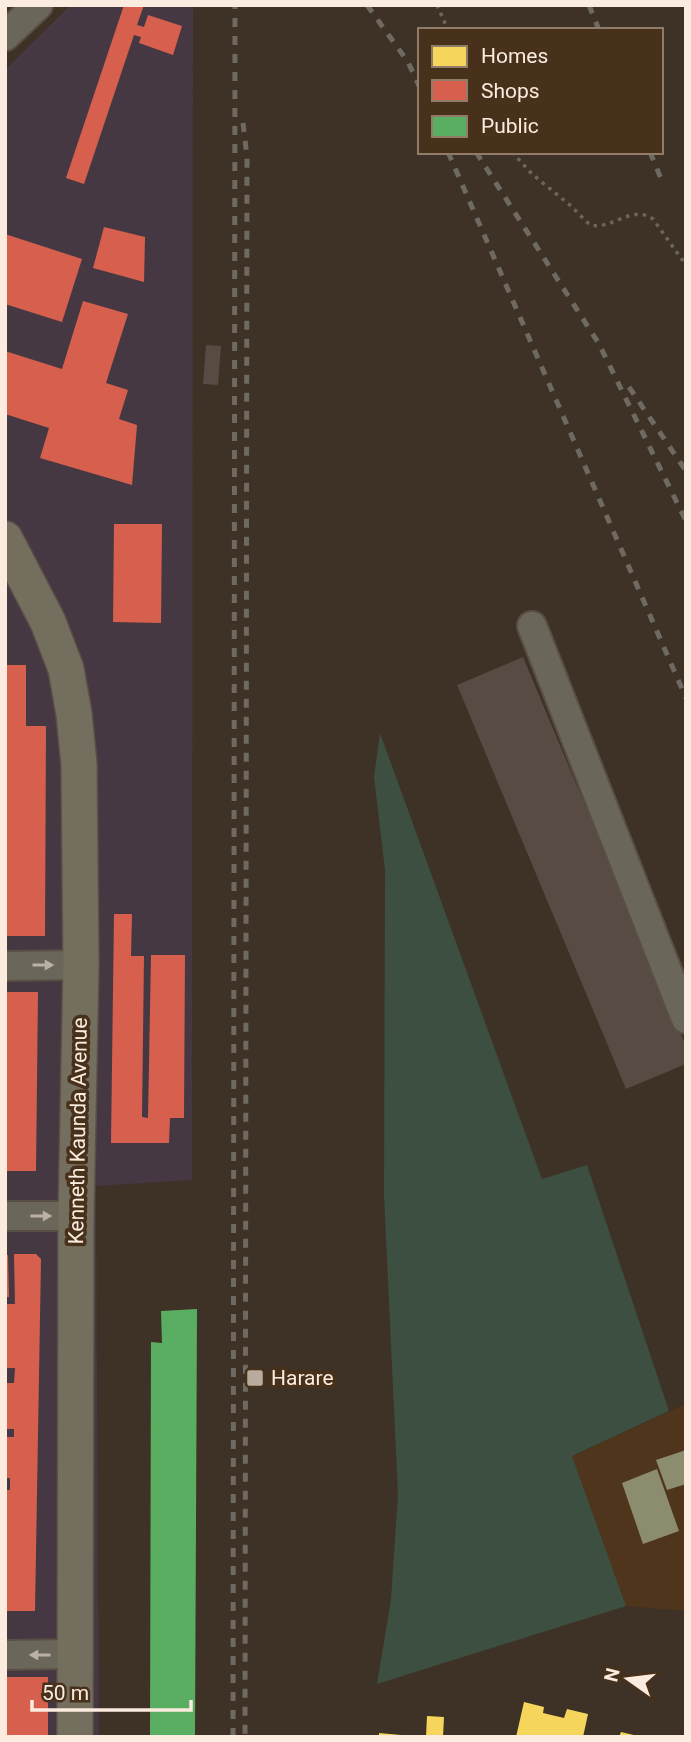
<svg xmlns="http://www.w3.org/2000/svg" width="691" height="1742" viewBox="0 0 691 1742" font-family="Roboto,sans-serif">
  <rect width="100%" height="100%" fill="#3e3126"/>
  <path fill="#453843" d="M71,5H193L192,1180L96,1186L99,1737H5V70Z"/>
  <path fill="#4f351c" d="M686,1404V1611L626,1606L572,1456Z"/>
  <path fill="#3c4f40" d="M380,733L542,1179L587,1165L669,1411L572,1456L626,1606L377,1684L391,1599L398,1495L384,1195L385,870L374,777Z"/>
  <g fill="#f6d55c">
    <path d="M524,1702L544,1707L543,1713L564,1718L567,1709L588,1714L583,1737H516Z"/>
    <path d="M427,1716L444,1717L443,1737H426Z"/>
    <path d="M621,1732L638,1736V1737H619Z"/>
    <path d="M379,1733L401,1735V1737H379Z"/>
  </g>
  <g fill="#d6604d">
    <path d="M124,5H144L137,25L144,27L148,15L182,26L173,55L139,43L141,37L134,35L84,184L66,178Z"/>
    <path d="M104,227L145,237L144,282L93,268Z"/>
    <path d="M5,234L82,259L62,322L5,304Z"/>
    <path d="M83,301L128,314L106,383L128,390L119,419L137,425L132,485L40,458L49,428L5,414V351L62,369Z"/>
    <path d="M114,524H162L161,623L113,622Z"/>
    <path d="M5,665H26V726H46L45,936H5Z"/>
    <path d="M114,914H132L131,956H144L142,1117L148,1118L151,955H185L184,1118H170L169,1143H111Z"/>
    <path d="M5,992H38L36,1171H5Z"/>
    <path d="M14,1254H36L41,1259L35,1611H5V1490H10V1478H5V1437H14V1429H5V1383H14L15,1368H5V1304H15Z"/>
    <path d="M5,1255H8L9,1297H5Z"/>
    <rect x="5" y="1677" width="43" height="60"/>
  </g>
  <path fill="#5aae61" d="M197,1309L195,1737H150L151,1342L162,1343L161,1311Z"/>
  <g fill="#8c8c6e">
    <path d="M686,1450V1484L667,1490L656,1460Z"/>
    <path d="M657,1469L679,1531L643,1544L622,1483Z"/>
  </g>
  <g fill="#574b43">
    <path d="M206,345L221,346L218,385L203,384Z"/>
    <path d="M523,657L686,1046V1064L626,1089L457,685Z"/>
  </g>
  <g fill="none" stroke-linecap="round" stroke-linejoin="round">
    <defs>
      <g id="minor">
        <path d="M5,36L38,5"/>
        <path d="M532,626L686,1019"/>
        <path d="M5,966L81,965"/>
        <path d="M5,1216H76"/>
        <path d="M5,1655L75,1654"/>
      </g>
      <path id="major" d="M5,539L48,622L66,669L74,714L79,764L81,965L76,1216L75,1737"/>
    </defs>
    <use href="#minor" stroke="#5a4f45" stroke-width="32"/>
    <use href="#major" stroke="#5a4f45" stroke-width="38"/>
    <g stroke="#6b665c" stroke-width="3.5" stroke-dasharray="3.5 5" stroke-linecap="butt">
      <path d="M437,5L448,30"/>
      <path d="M512,152L532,174L571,206L590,225C613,230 632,204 653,219L686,265"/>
    </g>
    <use href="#minor" stroke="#6b665a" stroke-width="28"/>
    <use href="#major" stroke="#746e5e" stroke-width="35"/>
    <g stroke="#6f6a61" stroke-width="5" stroke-dasharray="9 9" stroke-linecap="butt">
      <path d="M367,5L408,62L420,88"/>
      <path d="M589,5L599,30"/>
      <path d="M243,123L247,157L245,1737"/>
      <path d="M448,152L686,698"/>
      <path d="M476,152L599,344L686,521"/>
      <path d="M650,152L662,181"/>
      <path d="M629,387L686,471"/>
      <path d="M233,1737L235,5"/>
    </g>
  </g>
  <defs><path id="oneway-solid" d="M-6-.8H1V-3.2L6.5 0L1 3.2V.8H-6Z" transform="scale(1.75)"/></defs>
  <g fill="#bab0a3">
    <use href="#oneway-solid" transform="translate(43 965)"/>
    <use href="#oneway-solid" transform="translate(41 1216)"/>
    <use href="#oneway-solid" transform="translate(40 1655) rotate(180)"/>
  </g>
  <rect fill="#b9ab9e" stroke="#48311b" stroke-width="2.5" x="246" y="1369" width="18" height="18" rx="3.5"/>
  <g text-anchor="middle" stroke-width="7" stroke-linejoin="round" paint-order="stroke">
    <g font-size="21" fill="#fbecdf" stroke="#48311b">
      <text transform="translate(78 1131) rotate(-89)" y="7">Kenneth Kaunda Avenue</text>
    </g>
    <g font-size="21" fill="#fbecdf" stroke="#48311b" text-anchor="start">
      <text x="271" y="1385">Harare</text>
    </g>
  </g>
  <rect width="691" height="1742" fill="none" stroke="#fbecdf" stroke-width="14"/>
  <rect x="418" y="28" width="245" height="126" fill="#48311b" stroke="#907c69" stroke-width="2"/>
  <rect x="432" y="46" width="35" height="21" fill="#f6d55c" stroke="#907c69" stroke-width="2"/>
  <text x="481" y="63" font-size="21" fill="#fbecdf">Homes</text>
  <rect x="432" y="80" width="35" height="21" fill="#d6604d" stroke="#907c69" stroke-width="2"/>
  <text x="481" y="98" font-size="21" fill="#fbecdf">Shops</text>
  <rect x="432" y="116" width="35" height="21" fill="#5aae61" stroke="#907c69" stroke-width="2"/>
  <text x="481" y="133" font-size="21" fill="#fbecdf">Public</text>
  <g transform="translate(628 1679) rotate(284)" stroke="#48311b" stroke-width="5" paint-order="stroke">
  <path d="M0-5L12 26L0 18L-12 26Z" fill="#fbecdf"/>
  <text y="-10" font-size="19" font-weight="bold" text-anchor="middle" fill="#fbecdf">N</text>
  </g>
  <path d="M32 1700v10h159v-10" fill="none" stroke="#fbecdf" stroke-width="3.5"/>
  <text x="42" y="1700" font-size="21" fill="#fbecdf" stroke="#48311b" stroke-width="5" paint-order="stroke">50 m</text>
</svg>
